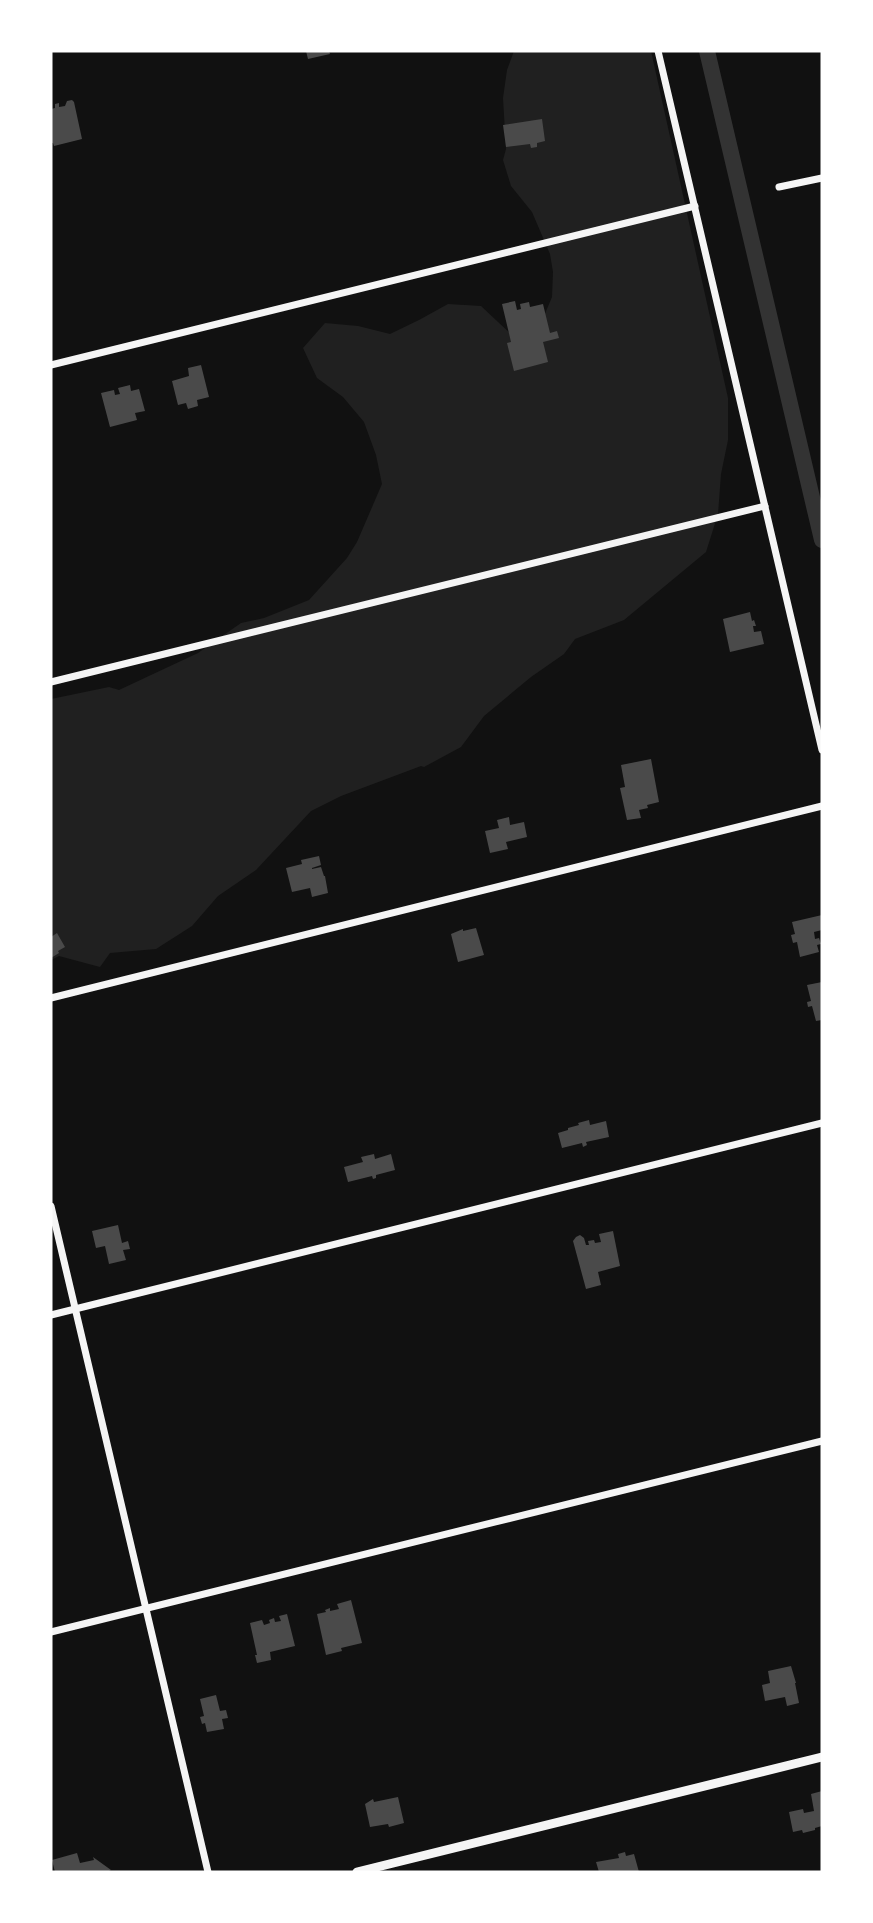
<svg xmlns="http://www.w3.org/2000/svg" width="873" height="1923" viewBox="0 0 873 1923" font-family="'Crimson Pro',serif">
  <rect width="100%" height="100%" fill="#111"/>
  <path fill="#202020" d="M514,51H651L728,398V440L721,474L718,514L706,552L624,620L575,639L564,654L531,677L484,716L461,747L424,767L421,766L341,796L311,811L256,870L218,896L192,926L156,949L110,953L100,967L59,956L51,960V699L109,687L119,690L198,653L241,623L264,618L309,600L347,558L357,542L382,484L376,455L364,422L343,397L317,378L303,348L325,323L358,326L390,334L419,320L448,304L481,306L512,335L544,316L552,297L553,272L550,254L532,212L511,186L503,160L506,149L503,98L507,70Z"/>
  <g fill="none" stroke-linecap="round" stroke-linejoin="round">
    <path stroke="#333" stroke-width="16" d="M707,51L822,540"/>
  </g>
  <g fill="#4a4a4a">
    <path d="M306,51H329L330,54L308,59Z"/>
    <path d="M72,100L74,102L82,139L54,146L53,143H51V109L55,108V104L59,103V107L65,106L67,101Z"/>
    <path d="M542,119L545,141L537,143V147L531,148L530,144L506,147L503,125Z"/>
    <path d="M515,301L517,310L521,309L520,304L529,302L530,307L543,304L550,333L557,331L559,338L543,342L548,362L514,371L507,343L511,342L502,304Z"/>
    <path d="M201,365L209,397L197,400L198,406L188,409L186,403L178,405L172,381L189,376L188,368Z"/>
    <path d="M130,385L131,391L139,389L145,411L135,413L137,420L110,427L101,393L114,390L115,395L120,394L118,388Z"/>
    <path d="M750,612L752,621L754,620L756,626H753L754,632L761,631L764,644L730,652L723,619Z"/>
    <path d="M651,759L659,802L647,805L648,808L639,810L641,818L627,820L620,788L625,787L621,765Z"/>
    <path d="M509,817L510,825L524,822L527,837L506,842L508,849L490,853L485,831L499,828L497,820Z"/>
    <path d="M319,856L321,865L312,868V869L321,867L324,876H325L328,893L312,897L310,888L292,892L286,868L302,864L301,860Z"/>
    <path d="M822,915V930L814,932L815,939L819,938L821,944L817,945L819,952L800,957L797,942L793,943L791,935L795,934L792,922Z"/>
    <path d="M476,928L484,955L458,962L451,934L463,929V931Z"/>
    <path d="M57,933L65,947L58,951L59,953L51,958V937Z"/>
    <path d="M822,982V1020L816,1021L812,1006L808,1007L807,1002L811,1001L807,985Z"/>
    <path d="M589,1120L590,1125L606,1121L609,1137L586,1142L587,1145L583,1147L582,1143L562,1148L558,1133L568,1130V1128L579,1125L578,1123Z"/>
    <path d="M374,1154L375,1159L391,1154L395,1170L376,1175V1178L373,1179L372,1176L348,1182L344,1167L363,1162L361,1157Z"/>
    <path d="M118,1225L122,1243L128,1241L130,1249L123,1250L126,1260L109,1264L105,1246L96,1248L92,1231Z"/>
    <path d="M613,1231L620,1266L598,1272L601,1285L586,1289L573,1241L576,1237L580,1235L584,1238L586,1245H589L588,1241L594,1240L595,1243L601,1242L599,1234Z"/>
    <path d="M351,1600L362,1643L341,1648L342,1651L326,1655L317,1614L326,1612L325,1610L330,1608V1611L339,1609L337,1604Z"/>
    <path d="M287,1614L295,1646L270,1652L271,1660L257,1663L255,1655H257L250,1623L262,1620L264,1625L270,1623L269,1620L274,1618L275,1622L281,1621L279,1616Z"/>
    <path d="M791,1666L796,1683H795L799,1703L787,1706L785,1697L765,1701L762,1685L770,1683L768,1671Z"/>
    <path d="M216,1695L220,1711L226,1710L228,1718L222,1719L224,1729L207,1732L205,1723L202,1724L200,1717L204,1716L200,1699Z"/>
    <path d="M822,1791V1826L815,1828V1830L803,1833L802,1830L793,1832L789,1812L803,1809L804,1813L814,1811L811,1794Z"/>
    <path d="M398,1797L404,1823L389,1827L388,1824L370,1827L365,1804L373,1799L374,1802Z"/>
    <path d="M625,1852L626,1856L634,1854L639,1872H599L596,1862L619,1858L618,1854Z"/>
    <path d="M77,1853L80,1863L94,1860L93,1857L111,1870L107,1872H55L52,1860Z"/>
  </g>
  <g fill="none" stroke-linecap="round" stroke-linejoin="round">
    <g stroke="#f5f5f5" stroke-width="7">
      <path d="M658,51L822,750"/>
      <path d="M779,187L822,178"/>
      <path d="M51,365L695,206"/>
      <path d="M51,682L765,506"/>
      <path d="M51,998L822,806"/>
      <path d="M51,1206L208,1872"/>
      <path d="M51,1315L822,1123"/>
      <path d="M51,1632L822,1441"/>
    </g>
    <path stroke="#f5f5f5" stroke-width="9" d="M357,1872L822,1757"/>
  </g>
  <rect width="873" height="1923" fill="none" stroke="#ffffff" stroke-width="105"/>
</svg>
